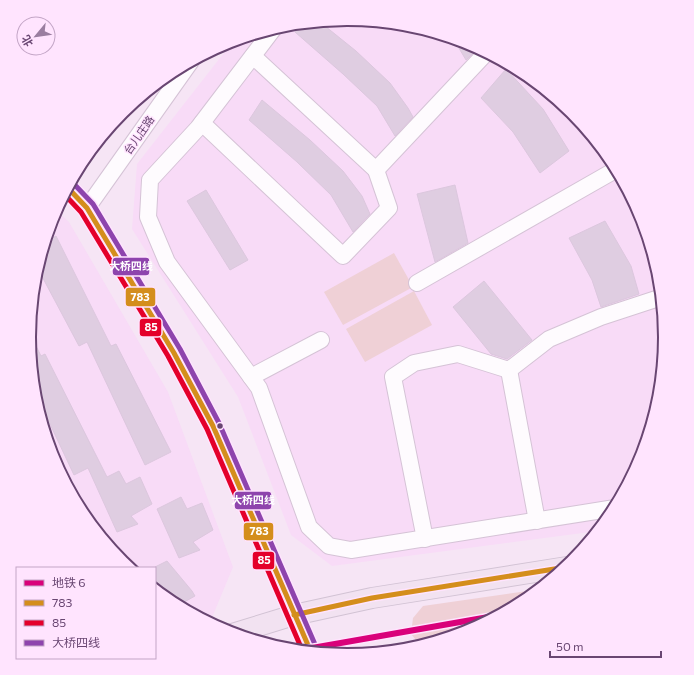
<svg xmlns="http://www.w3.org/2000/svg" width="694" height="675" viewBox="0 0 694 675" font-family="Commissioner,'Noto Sans SC',sans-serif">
  <rect width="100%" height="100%" fill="#f6e5f5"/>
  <g fill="#f8dbf7">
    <path d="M347,19L409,25L469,43L524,73L572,112L612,161L641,216L659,276L665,338L659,400L641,460L612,515L598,531L332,566L291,535L238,397L132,229L137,164L234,40L285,25Z"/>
    <path d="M56,210L69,222L168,392L233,567L211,620L206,622L170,602L155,590V568H128L122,563L82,514L53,459L35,399L29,337L35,275L53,215Z"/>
  </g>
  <g fill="#efd0d6">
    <path d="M394,253L413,287L343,325L324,292Z"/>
    <path d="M414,291L432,325L365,362L346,329Z"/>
    <path d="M541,589L524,602L469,632L421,646L411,634L413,618L423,606Z"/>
  </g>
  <g fill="#dfcde1" stroke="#dcc7de">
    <path d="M314,22H320L356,51L390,83L408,108L413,117L395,136L377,106L343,74L295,32L300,24Z"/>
    <path d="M453,38L469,43L478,48L466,60Z"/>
    <path d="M506,69L543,109L569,151L540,173L513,132L481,98Z"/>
    <path d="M262,100L310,140L343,171L362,196L370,214L353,232L331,195L297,162L249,120Z"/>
    <path d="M455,185L468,243L435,262L417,194Z"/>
    <path d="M206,190L248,260L230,270L187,201Z"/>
    <path d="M605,221L631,266L639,294L601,307L592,280L569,238Z"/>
    <path d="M56,236L111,346L116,344L171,452L145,465L87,342L79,346L37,267L44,243Z"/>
    <path d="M484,281L532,340L507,359L491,354L453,307Z"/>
    <path d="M29,332L41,356L45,354L107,477L119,471L126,484L140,477L152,504L131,516L138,524L117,532L88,468L74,475L34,390Z"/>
    <path d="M181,497L187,509L202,503L213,530L193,542L200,550L179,558L157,509Z"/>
    <path d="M167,561L192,591L195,596L177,606L170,602L155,590V567Z"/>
  </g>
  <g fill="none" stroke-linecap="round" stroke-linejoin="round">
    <defs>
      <g id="minor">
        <path d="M274,28L198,128L150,180L148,217L167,262L259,388L309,527L329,546L351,550L615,508"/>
        <path d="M253,56L376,170L486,53"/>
        <path d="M202,123L343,256L389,208L376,170"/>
        <path d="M68,188L87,208L174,353L213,426L311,652"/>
        <path d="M87,208L191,61"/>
        <path d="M417,283L617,169"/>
        <path d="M509,370L537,521"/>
        <path d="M251,377L321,340"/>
        <path d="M425,539L393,377L414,363L458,354L509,370L549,339L601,317L662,297"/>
      </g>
      <path id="major" d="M232,634L294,615L372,598L567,567"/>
    </defs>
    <use href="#minor" stroke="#d5c3d6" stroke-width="18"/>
    <use href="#major" stroke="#d2c3d4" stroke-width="22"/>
    <use href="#minor" stroke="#fefbfe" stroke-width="16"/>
    <use href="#major" stroke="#f2e2f1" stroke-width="20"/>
    <defs>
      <g id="bus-1">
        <path d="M68,188L87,208L174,353L213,426L311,652"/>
        <path d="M294,615L372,598L567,567"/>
      </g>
      <path id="bus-2" d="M64,194L81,212L168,356L207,429L303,652"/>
      <path id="bus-3" d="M73,183L93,204L180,349L219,423L317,649"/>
    </defs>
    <use href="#bus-1" stroke="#ffe4fe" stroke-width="8"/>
    <use href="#bus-2" stroke="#ffe4fe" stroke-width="8"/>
    <use href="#bus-3" stroke="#ffe4fe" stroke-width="8"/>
    <use href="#bus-1" stroke="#d48e1c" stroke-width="5"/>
    <use href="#bus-2" stroke="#e4002b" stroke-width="5"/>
    <use href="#bus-3" stroke="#8e44ad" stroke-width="5"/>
    <defs>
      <path id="metro-1" d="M295,651L500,615"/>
    </defs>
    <use href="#metro-1" stroke="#ffe4fe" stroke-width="9"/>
    <use href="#metro-1" stroke="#d9017a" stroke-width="6"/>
  </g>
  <circle fill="#694672" stroke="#ffe4fe" stroke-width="1.5" cx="220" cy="426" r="3.5"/>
  <g text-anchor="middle" stroke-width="3" stroke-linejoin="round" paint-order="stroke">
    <g font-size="11" fill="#694672" stroke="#ffe4fe">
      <text transform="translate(139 135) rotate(-55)" y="4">台儿庄路</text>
    </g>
  </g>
  <path d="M0 0H694V675H0ZM36 337a311 311 0 1 1 622 0a311 311 0 1 1-622 0Z" fill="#ffe4fe" fill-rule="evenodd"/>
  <path fill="none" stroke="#694672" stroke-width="2" d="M36 337a311 311 0 1 1 622 0a311 311 0 1 1-622 0Z"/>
  <g stroke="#ffe4fe" stroke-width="1.5">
    <rect x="112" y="257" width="38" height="19" rx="4" fill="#8e44ad"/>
    <rect x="125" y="287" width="31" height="20" rx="4" fill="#d48e1c"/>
    <rect x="139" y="318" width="23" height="19" rx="4" fill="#e4002b"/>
    <rect x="234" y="491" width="38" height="19" rx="4" fill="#8e44ad"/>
    <rect x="243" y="522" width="31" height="19" rx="4" fill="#d48e1c"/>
    <rect x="252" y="551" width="23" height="19" rx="4" fill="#e4002b"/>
  </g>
  <g font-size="11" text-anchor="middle" font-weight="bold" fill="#fff">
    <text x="131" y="270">大桥四线</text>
    <text x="140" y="301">783</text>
    <text x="151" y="331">85</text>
    <text x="253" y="504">大桥四线</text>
    <text x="259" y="535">783</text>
    <text x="264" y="564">85</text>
  </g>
  <rect x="16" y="567" width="140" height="92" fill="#ffe4fe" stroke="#c3a5c6"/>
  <rect x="24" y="580" width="20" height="6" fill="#d9017a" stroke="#c3a5c6"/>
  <text x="52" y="587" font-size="12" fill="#694672">地铁 6</text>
  <rect x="24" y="600" width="20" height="6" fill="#d48e1c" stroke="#c3a5c6"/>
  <text x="52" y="607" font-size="12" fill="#694672">783</text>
  <rect x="24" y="620" width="20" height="6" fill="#e4002b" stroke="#c3a5c6"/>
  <text x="52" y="627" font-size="12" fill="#694672">85</text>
  <rect x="24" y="640" width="20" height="6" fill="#8e44ad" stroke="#c3a5c6"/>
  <text x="52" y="647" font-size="12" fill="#694672">大桥四线</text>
  <g transform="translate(36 36) rotate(241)"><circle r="19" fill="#ffe4fe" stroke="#c3a5c6"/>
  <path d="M0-3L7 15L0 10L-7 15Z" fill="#9a7ea0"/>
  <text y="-6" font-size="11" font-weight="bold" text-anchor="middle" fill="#694672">北</text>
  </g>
  <path d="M550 651v6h111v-6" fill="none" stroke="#694672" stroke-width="2"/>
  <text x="556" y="651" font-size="12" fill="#694672" stroke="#ffe4fe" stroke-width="3" paint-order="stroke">50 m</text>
</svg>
